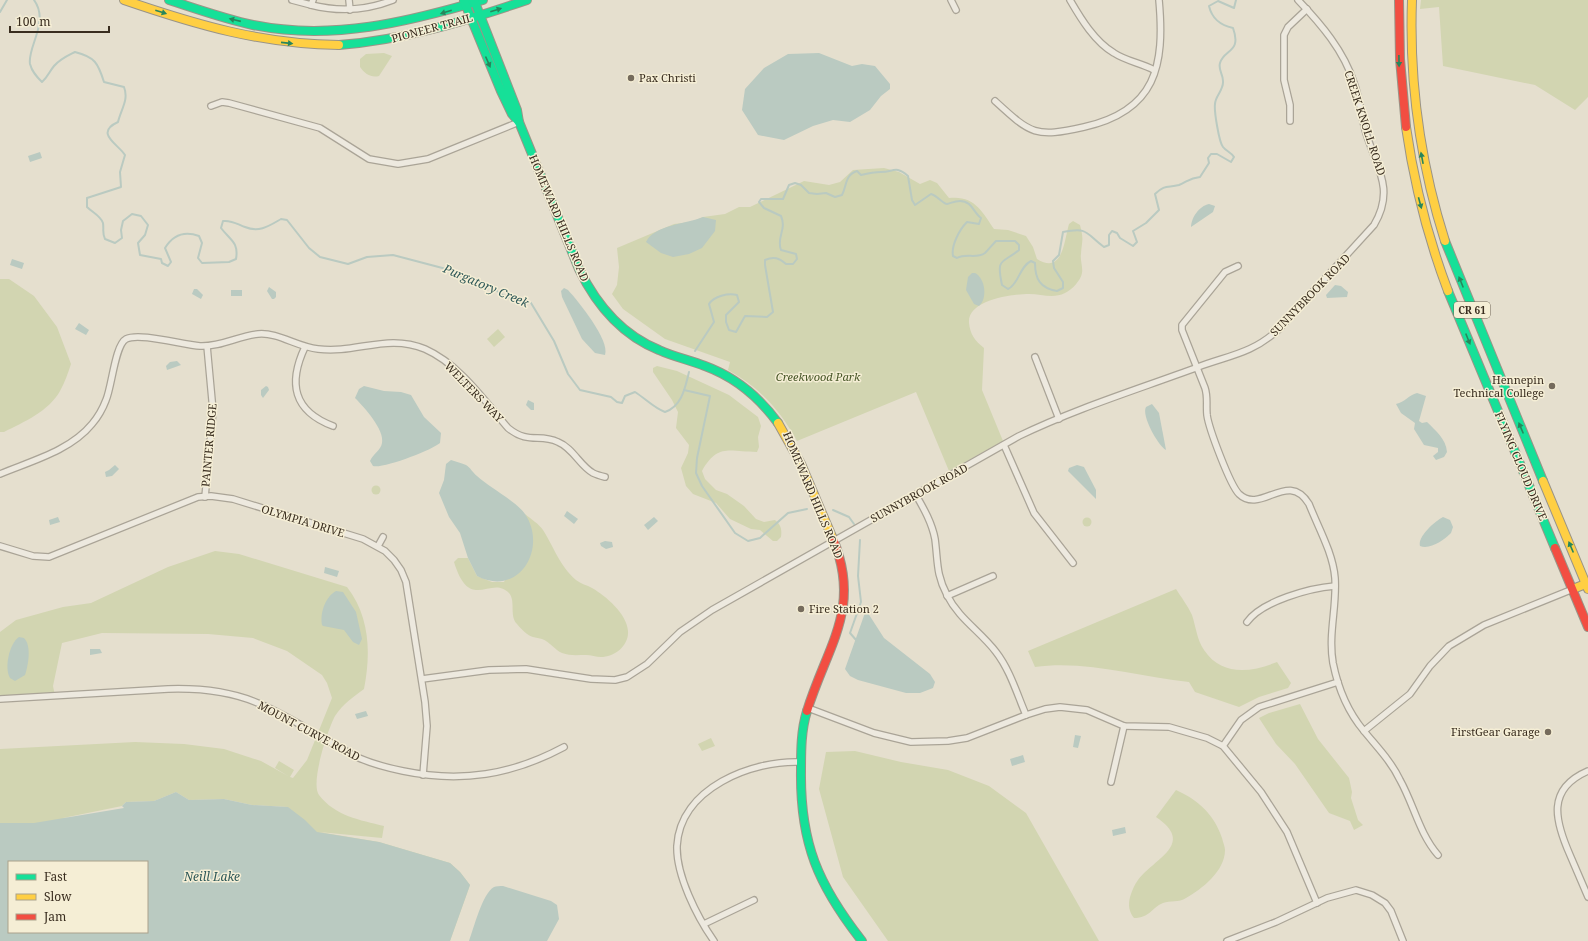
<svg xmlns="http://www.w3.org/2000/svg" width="1588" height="941" viewBox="0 0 1588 941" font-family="'Noto Serif',serif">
  <rect width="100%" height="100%" fill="#e5dfce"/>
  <g fill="#d2d5b1" fill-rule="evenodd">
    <path d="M1421,0H1588V97L1575,110L1535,85L1443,66L1439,7L1420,9Z"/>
    <path d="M384,53L392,56L379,76C371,78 365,74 360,67V59L366,54Z"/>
    <path d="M884,168L899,172L920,184L930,180L937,183L949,198C974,195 982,211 994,229L1008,230L1026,236L1033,247L1037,259C1063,275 1064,241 1069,224L1073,221L1080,225C1084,240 1082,240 1081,254C1080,260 1083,267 1082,273C1081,280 1072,290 1065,293C1053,299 1042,294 1029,294C1012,294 967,300 969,323C970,334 975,341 984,348L982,390L1003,441L949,471L916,392L797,441C780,410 759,387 728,370L730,362L665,339L623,309L612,294L617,285L619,267L617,248L674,224L691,222L703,217L725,214L739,207H750L804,181L829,185L840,182L853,170Z"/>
    <path d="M0,279H9L34,296L57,327L71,364C68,373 65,382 60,391C49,411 24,422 4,432H0Z"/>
    <path d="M498,329L505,337L494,347L487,339Z"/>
    <path d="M657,366L677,371L729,395L758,417L761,426L758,437L759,447L757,452C729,452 718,443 702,471L705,479L716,490L727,494L744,506L756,519L764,522L775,520C781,525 782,529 781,537L777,541H773L760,530L751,529L730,519L716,503L693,494L686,486L681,468L688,453L689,445L676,428L678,412L672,400L653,372V368Z"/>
    <circle cx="376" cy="490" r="4.5"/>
    <path d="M525,514C531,519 539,524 543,530C555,549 559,565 576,580C581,584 587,585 592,588C606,596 627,614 628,631C629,646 614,657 601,657C596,657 591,655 586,655C577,655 570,656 562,653C555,650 550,642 542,639C539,638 536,638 533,637C528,636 521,629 517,624C509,616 516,601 509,593C491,574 470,614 454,562L458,558H468L477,576L492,582H504L531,530Z"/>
    <circle cx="1087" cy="522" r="4.5"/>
    <path d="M215,551L239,554L347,587C370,617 371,653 364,689C353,697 343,704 335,716C328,729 310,783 319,795C335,816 360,820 384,826L382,838L319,832L379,842L450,863L460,872L470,885L450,941H0V749L135,742L184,744L224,749L261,761L288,776L275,768L279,761L294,770L290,777L293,778L307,760L332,698L327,683L322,675L287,651L253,638L208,634L102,633L62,643L53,686L55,696L0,699V632L16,620L63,607L91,603L168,567ZM176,792L189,800L224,799L252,805L288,807L63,818L122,806L126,802L154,801ZM9,862H147V932H9Z"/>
    <path d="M1176,589C1181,597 1188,606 1192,615C1196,627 1197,640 1204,650C1222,677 1252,672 1277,662L1291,683L1288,688L1259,697L1239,707L1195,692L1189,682C1138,677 1087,660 1035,667L1028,651Z"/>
    <path d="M1300,704L1318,739L1349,778L1352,792L1351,798L1358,820L1363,825L1354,830L1350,821L1329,813L1295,764L1276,744L1259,718L1269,713Z"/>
    <path d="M711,738L715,746L702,751L698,744Z"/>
    <path d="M855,751L901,762L948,770L989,786L1026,813L1099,941H888L843,877L819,789L826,752Z"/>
    <path d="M1176,790C1198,800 1214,814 1222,838C1223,842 1225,847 1225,850C1225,871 1202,889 1186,898C1179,903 1170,900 1163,903C1151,908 1150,918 1134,918C1129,912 1128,905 1130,897C1132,891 1134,885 1138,880C1155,858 1196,844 1156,817Z"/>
  </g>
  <g fill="#bacac1" fill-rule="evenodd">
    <path d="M819,53L852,66L862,64L875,66L890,84V89L881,96L870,110L850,122L833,120L813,126L784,140L758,135L742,110L745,89L764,68L788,54Z"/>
    <path d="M40,152L42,158L30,162L28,156Z"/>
    <path d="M1209,204L1215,206L1213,212L1191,227C1191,218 1199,206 1209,204Z"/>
    <path d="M703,217L716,220L715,231L702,248L689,254L673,257L661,253L646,242C654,225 686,224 703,217Z"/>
    <path d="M12,259L24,263L22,269L10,265Z"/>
    <path d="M972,273H975C985,278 988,298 979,306L974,304L966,290L968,277Z"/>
    <path d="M1335,285L1341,286L1348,292L1347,297L1327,298L1326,295Z"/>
    <path d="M269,287L276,292V297L274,299H272L267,291Z"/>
    <path d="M564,288L568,290C578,301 610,340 605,355L595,353L582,339L562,297L561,291Z"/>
    <path d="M194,289H197L203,295L201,299L192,294Z"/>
    <rect x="231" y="290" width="11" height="6"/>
    <path d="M79,323L89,330L86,335L75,329Z"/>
    <path d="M177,361L181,365L167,370L166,366L170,362Z"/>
    <path d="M266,386L268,387L269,390L263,398L261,395V390Z"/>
    <path d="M364,386L384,391L401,392L411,395L424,417L441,433L440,443C432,450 383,469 373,466L370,461C373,454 381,450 382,443C385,430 364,407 355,398L359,389Z"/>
    <path d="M1417,393L1426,396L1419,421L1422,423L1427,422C1436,431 1446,439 1447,452L1444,457L1436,460L1433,456L1438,452V448L1424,445L1414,429L1415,423L1401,413L1396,404C1405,402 1409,395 1417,393Z"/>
    <path d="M528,400L534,403V410H531L526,405Z"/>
    <path d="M1152,404L1159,413L1166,450C1158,446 1141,415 1146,407Z"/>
    <path d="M451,460C456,462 462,463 466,465C470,467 473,473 477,476C489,487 517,502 525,514C548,548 519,598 477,576L468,558L460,533L449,517L439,493L444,480L446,464Z"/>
    <path d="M115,465L119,469L112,476L106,477L105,472L109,470Z"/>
    <path d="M1077,465L1084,467L1096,490V499L1068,471L1069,468Z"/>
    <path d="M567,511L578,519L574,524L564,516Z"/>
    <path d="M58,517L60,522L50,525L49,520Z"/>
    <path d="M654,517L658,521L648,530L644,525Z"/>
    <path d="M1443,517L1450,520L1453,527L1451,533C1444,540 1430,550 1420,546C1417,537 1435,521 1443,517Z"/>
    <path d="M605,541L612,542L613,547L606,549L601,546L600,543Z"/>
    <path d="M325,567L339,571L337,577L324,573Z"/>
    <path d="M336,591L343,592L356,612L362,639L359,645L353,642L344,630L323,626L322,625C320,613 325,597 336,591Z"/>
    <path d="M866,610L884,638L930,674L935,682L933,688L920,693H906L858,680L850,676L845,669Z"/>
    <path d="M19,637L24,638C32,646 28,666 25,675L15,681L10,678C4,668 9,644 19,637Z"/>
    <path d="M90,649H100L102,653L90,655Z"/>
    <path d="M366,711L368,716L357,719L355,714Z"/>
    <path d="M1075,735L1081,736L1078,748L1073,747Z"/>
    <path d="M1023,755L1025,762L1012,766L1010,759Z"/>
    <path d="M176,792L189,800L224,799L252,805L288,807L305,820L317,832L379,842L450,863L460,872L470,885L450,941H0V823H34L124,808L122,806L126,802L154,801ZM9,862H147V932H9Z"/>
    <path d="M1125,827L1126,833L1113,836L1112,830Z"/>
    <path d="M503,886L551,901L557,905L559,919L547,941H469C474,928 482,894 494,887C496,886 500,886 503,886Z"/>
  </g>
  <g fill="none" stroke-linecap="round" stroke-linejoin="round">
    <g stroke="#bacac1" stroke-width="2">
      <path d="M34,0C50,22 27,47 30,64C32,72 37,77 42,82C48,77 49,72 54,66C60,59 67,56 75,52C95,57 98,63 104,82L124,87C129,100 121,109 118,122C94,133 118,144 125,155L120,172L121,187L87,198V207C92,212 101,216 103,223C104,230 102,233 105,239L115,243L122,238L121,230L123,221L132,214L141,216L148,225L145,235L138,243L140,255L161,259L162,263L168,266L171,262L165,248C173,235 185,231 199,236L202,243L198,258L202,263L229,262L236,259C239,242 230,240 221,228L223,221C232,220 237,224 245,227C259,233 269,226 281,219L287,220L309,248L320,257L348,264L367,257L393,255L450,270L460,276L489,286L503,295L515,300H524L531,303L554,341L568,374L580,390L611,397L617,402L622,403L625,396L635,392C646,399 654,408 665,412C682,406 685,388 689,372"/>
      <path d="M0,12L7,0"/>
      <path d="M695,351L714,322L709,304C714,296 728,293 737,295L739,302L726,315V322L729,330L736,332L745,316L767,317L773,312L765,265V260C774,256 779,258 786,264H793L797,259L796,254L781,250C776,237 787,230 781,216L764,208L759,202L761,199H783L789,185L795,183L801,185L809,193L817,194L826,193L835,197L842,195C847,185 845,175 857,171L861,175C869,173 873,172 881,172C894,172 895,165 908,176L912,200L915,205L931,194C938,196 943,204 947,204C951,203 955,201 960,201C972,201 973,212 981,218L979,224L967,222C959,230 951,246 953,256L957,258C966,253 977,259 985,253C989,249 993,244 996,241H1015L1019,245V250C1002,264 996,257 1002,285L1008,289C1019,284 1019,267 1031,261L1035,263C1035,279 1040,288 1057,291L1063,288V282L1054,268L1053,261L1059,255L1063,232C1089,227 1085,233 1104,247L1109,245V235L1112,231L1117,233L1120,238L1133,246L1137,242L1133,231L1146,223L1159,210L1155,194C1165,184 1168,188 1179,185C1188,181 1190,178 1200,177L1209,163L1208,158L1211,154H1217L1231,162L1234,157C1231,152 1226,151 1223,147C1219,142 1214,111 1215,104C1215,96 1224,90 1223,81C1223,74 1218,70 1220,63C1224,49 1242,53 1233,28C1220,25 1212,19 1209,6L1218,1L1234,8L1236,0"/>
      <path d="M684,390L710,396L697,458L696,473L702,486L735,533L748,541L760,538L788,513L807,509"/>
      <path d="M833,510L849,517L854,524"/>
      <path d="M857,641L850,633L861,602L858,576L860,540"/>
    </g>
    <defs>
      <g id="street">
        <path d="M292,0L311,5L313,0"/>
        <path d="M349,0L350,10"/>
        <path d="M951,0L956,10"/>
        <path d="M1070,0C1081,19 1095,42 1114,53C1126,61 1141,63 1154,70"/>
        <path d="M311,5C339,12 365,11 393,0"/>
        <path d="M995,101C1031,134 1035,138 1084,127C1156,111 1165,66 1159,0"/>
        <path d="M211,106L222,102L229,103L320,128L369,159L398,164L428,159L519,122"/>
        <path d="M1290,121V105L1284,80V35L1288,27L1307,9"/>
        <path d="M1238,266L1225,272L1182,325V330L1205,388C1208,397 1206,405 1207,415C1209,429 1230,485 1239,494C1261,515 1288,469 1309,504C1318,527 1333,553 1335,578C1337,607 1328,634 1333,663C1338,688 1348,712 1364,731C1377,747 1391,761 1400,780C1414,805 1419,833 1438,855"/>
        <path d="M305,347C288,383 293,411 333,426"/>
        <path d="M1035,357L1059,419"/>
        <path d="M1004,445L1034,513L1073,563"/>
        <path d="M0,474C31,461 70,451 92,424C98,417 103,408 106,400C112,386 115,345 126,339C139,332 183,345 200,346C221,347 238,336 258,334C278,332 297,347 318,349C356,354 387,333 425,349C459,364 484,400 508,428C529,445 539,433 558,442C573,448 580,466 593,473C597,475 601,476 605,477"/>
        <path d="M916,495C924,509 932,523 935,539C938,562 936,574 947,595C959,619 980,631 996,652C1010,670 1017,694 1026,715"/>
        <path d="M205,497L213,411L207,346"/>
        <path d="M0,546L33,556L49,557L198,497L211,496L233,499L363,539L385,551L394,560L401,570L406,582L425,702L427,726L423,775"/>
        <path d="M378,546L383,537"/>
        <path d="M947,596L993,576"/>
        <path d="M1247,622C1262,601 1310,588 1335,586"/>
        <path d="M422,679L489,670L526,669L591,679L615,680L627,677L647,664L680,632L712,610L1019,436C1077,408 1139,389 1198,367C1230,355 1251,354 1278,330L1374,225C1395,190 1377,168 1366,133C1361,117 1360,99 1354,83C1344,51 1321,24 1298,0"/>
        <path d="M0,699L168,689C200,688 231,691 260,704C295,719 325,741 359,758C373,764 388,768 403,771C461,783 512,775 564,747"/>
        <path d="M808,708L874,733L911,742L948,741L967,738L1026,715L1045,709L1060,707L1087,710L1124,726L1169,727L1207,738L1223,746L1261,792L1287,832L1317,903"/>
        <path d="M1364,731L1410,694L1430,666L1449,646L1484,625L1573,589"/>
        <path d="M1223,746L1241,720L1259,707L1338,682"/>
        <path d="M1588,771C1546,789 1555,821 1570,855C1576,869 1582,883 1588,897"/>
        <path d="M1111,782L1124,726"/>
        <path d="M704,924L754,900"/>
        <path d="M714,941C697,917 676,875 677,846C680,788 752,760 801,762"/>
        <path d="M1227,941L1276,922L1327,898L1356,890L1372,895L1385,903L1391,911L1403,941"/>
      </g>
      <g id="fast">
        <path d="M169,0C197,9 225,19 253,25C332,41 408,22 483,0"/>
        <path d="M464,1L501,91L512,114L519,122L517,110L474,0"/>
        <path d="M339,45C405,40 465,21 527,0"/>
        <path d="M519,122L579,269C596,304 622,335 659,350C674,357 690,360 705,366C735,377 759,397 778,423"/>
        <path d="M1445,241L1543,481"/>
        <path d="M1448,291L1555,548"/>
        <path d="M807,711C801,730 801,751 801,771C800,843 818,885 862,941"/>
      </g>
      <g id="slow">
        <path d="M124,0C197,25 261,44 339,45"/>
        <path d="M1412,0C1409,83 1420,162 1445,241"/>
        <path d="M1406,127C1414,183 1428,238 1448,291"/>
        <path d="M778,423L801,464L833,539"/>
        <path d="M1543,481L1588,589"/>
        <path d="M1573,589L1588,583"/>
      </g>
      <g id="jam">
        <path d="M1399,0L1400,59L1406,127"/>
        <path d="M1555,548L1588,627"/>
        <path d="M807,711C827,646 862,609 833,539"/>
      </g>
    </defs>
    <use href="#street" stroke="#aaa497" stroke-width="8"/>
    <use href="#fast" stroke="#9a9487" stroke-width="10"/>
    <use href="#slow" stroke="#9a9487" stroke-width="10"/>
    <use href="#jam" stroke="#9a9487" stroke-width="10"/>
    <use href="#street" stroke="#ede9df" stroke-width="5.5"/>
    <use href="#fast" stroke="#16e098" stroke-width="8"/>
    <use href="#slow" stroke="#ffcf43" stroke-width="8"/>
    <use href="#jam" stroke="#f24e42" stroke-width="8"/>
  </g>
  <defs><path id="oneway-solid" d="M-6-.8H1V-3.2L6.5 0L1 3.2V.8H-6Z"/></defs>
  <g fill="#28865c">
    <use href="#oneway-solid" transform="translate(496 10) rotate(-18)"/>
    <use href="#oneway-solid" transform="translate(161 12) rotate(18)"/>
    <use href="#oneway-solid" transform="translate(446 12) rotate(163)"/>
    <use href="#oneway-solid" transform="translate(235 20) rotate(-167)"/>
    <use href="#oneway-solid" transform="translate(287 43) rotate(6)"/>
    <use href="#oneway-solid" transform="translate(1399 61) rotate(89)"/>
    <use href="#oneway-solid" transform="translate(488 62) rotate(66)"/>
    <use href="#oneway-solid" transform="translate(1422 158) rotate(-101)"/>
    <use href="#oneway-solid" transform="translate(1420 203) rotate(75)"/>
    <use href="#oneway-solid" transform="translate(1461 282) rotate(-112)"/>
    <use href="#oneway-solid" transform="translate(1468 339) rotate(68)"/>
    <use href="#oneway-solid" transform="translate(1521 428) rotate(-113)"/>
    <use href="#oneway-solid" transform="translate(1571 547) rotate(-113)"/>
  </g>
  <g fill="#756b5c" stroke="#f5eed5" stroke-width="1.5">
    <circle cx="631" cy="78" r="4"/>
    <circle cx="1552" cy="386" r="4"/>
    <circle cx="801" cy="609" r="4"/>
    <circle cx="1548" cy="732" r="4"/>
  </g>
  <g text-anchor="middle" stroke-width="3" stroke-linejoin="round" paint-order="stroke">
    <rect fill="#f5eed5" stroke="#716756" stroke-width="1" x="1454" y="302" width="36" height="16" rx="3"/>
    <g font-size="10" font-weight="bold" fill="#392d1f">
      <text x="1472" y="314">CR 61</text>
    </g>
    <g font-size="11" fill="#392d1f" stroke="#f5eed5">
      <text transform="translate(432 28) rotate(-15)" y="4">PIONEER TRAIL</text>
      <text transform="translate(1365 123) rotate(72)" y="4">CREEK KNOLL ROAD</text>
      <text transform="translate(559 218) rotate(67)" y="4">HOMEWARD HILLS ROAD</text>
      <text transform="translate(1310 295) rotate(-46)" y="4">SUNNYBROOK ROAD</text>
      <text transform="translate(474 392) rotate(46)" y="4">WELTERS WAY</text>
      <text transform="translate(209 445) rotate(-85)" y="4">PAINTER RIDGE</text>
      <text transform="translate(1521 466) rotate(67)" y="4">FLYING CLOUD DRIVE</text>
      <text transform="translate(919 493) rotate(-29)" y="4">SUNNYBROOK ROAD</text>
      <text transform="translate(813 495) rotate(67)" y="4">HOMEWARD HILLS ROAD</text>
      <text transform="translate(303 521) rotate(17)" y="4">OLYMPIA DRIVE</text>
      <text transform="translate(309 731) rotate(28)" y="4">MOUNT CURVE ROAD</text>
    </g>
    <g font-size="11" fill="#392d1f" stroke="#f5eed5" text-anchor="start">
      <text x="639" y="82">Pax Christi</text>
      <text x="1544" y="384" text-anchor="end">Hennepin<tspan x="1544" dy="13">Technical College</tspan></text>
      <text x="809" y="613">Fire Station 2</text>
      <text x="1540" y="736" text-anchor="end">FirstGear Garage</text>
    </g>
    <g font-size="11" font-style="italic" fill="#465526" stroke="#f5eed5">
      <text x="818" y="381">Creekwood Park</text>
    </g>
    <g font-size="12" font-style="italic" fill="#2e5858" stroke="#f5eed5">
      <text transform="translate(486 286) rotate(23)" y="4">Purgatory Creek</text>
      <text x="212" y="881">Neill Lake</text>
    </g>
  </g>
  <rect x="8" y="861" width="140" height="72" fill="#f5eed5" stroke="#aaa18c"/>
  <rect x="16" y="874" width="20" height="6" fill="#16e098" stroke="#aaa18c"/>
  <text x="44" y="881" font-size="12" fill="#392d1f">Fast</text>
  <rect x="16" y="894" width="20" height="6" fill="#ffcf43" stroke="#aaa18c"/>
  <text x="44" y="901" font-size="12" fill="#392d1f">Slow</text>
  <rect x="16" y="914" width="20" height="6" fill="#f24e42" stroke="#aaa18c"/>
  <text x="44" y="921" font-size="12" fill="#392d1f">Jam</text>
  <path d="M10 26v6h99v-6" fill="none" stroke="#392d1f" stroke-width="2"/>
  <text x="16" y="26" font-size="12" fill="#392d1f" stroke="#f5eed5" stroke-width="3" paint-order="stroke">100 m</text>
</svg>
